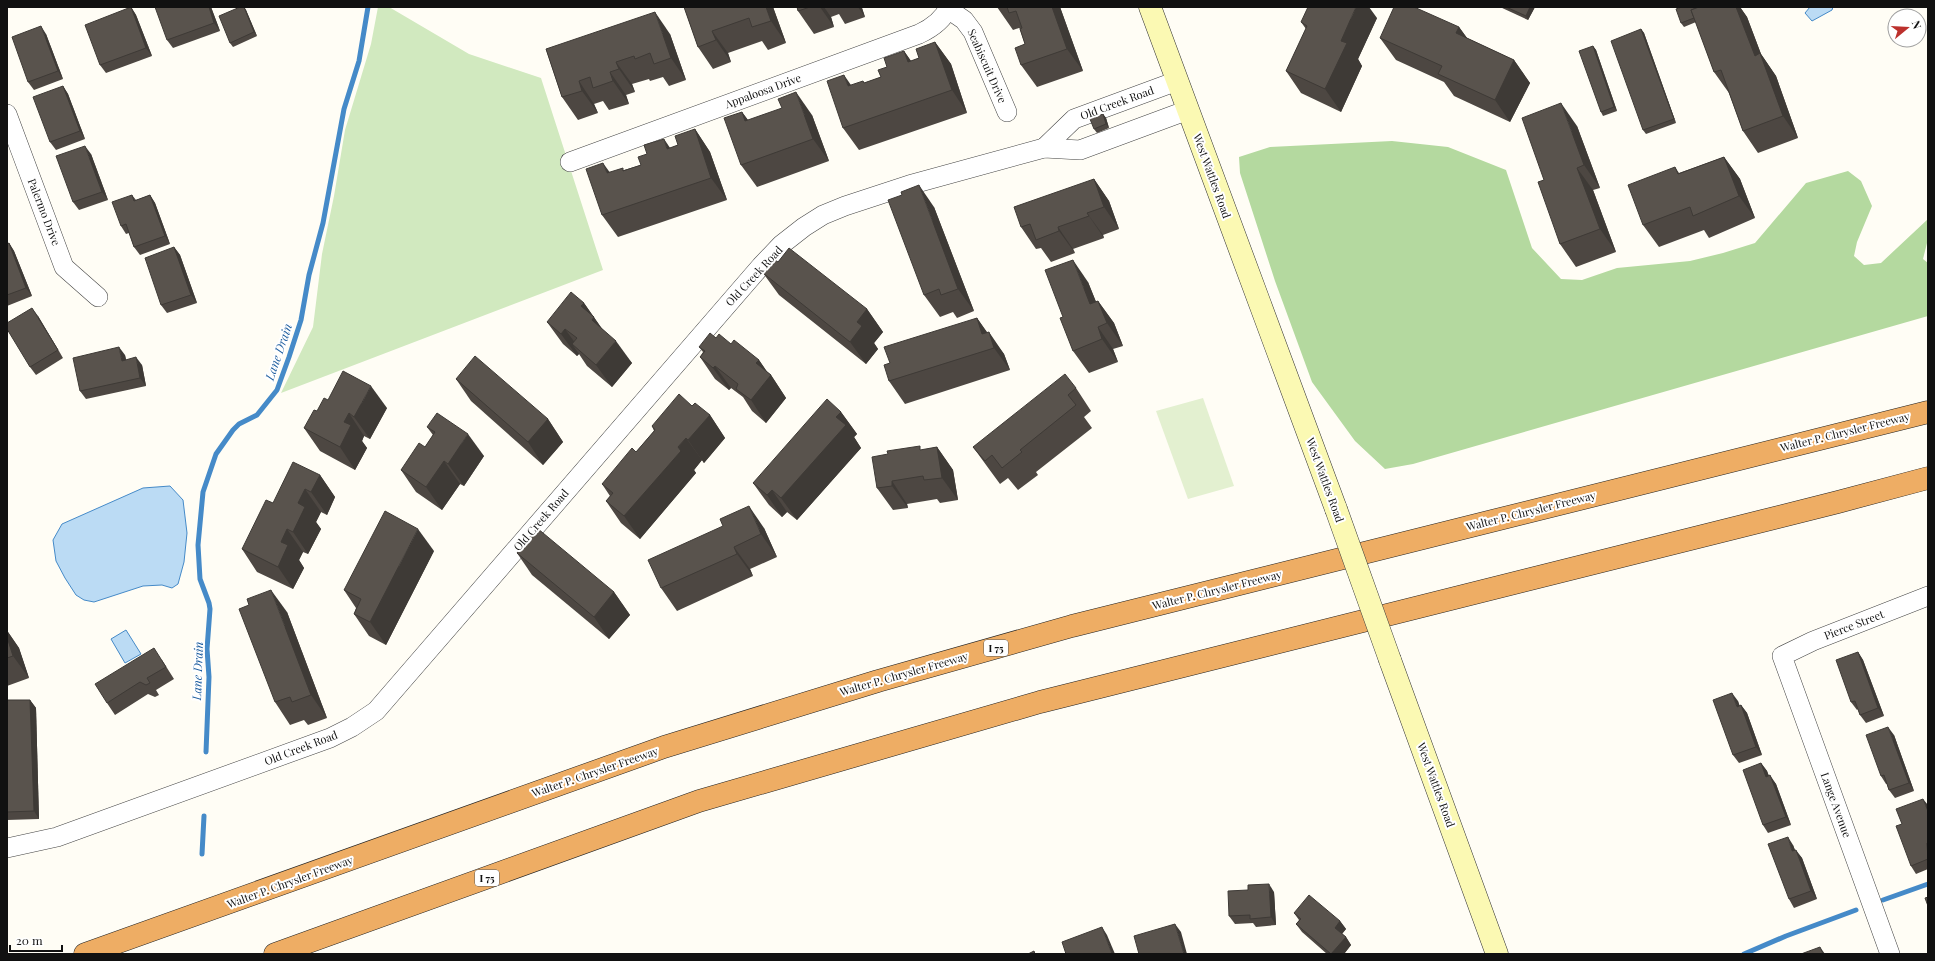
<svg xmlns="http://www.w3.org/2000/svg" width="1935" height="961" viewBox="0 0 1935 961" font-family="'Playfair Display',serif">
  <rect width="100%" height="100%" fill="#fffdf5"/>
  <path fill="#d1e9bf" d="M378,7H389L469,54L541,78L603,270L281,393L313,327L322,254L334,196L345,130L371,44Z"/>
  <path fill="#b4d99f" d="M1392,141L1448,147L1506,170L1532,248L1561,279L1582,280L1617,268L1690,261L1723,253L1755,243L1806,183L1848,171L1861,181L1872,206L1857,242L1854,256L1864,265L1881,263L1928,219V239L1923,259L1928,263V316L1413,464L1385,469L1355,441L1312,382L1275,281L1240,173L1239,157L1270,147Z"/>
  <path fill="#e3f0d0" d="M1203,398L1234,486L1188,499L1156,411Z"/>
  <g fill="#bbdbf4" stroke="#458ac8">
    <path d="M1810,7H1833L1832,10L1812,21L1805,13Z"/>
    <path d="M170,486L183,500L187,533L184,562L178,584L172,588L162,585L143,586L94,602L84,600L76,595L65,578L56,561L53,540L62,524L143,488Z"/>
    <path d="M126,630L141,654L125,663L111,639Z"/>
  </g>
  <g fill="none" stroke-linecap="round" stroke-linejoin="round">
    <g stroke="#458ac8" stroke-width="5">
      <path d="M206,752L209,677L207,649L210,609L209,603L200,579L198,545L203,492L216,454L233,430L239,424L257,415L277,390L289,357L301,320L309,275L323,223L344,109L359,61L368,7"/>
      <path d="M202,854L204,816"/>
      <path d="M1883,900L1928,884"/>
      <path d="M1744,954L1786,936L1856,910"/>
    </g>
    <defs>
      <g id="street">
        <path d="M948,9L964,20L973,32L1007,112"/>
        <path d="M7,114L64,267L98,297"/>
        <path d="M1044,148L1074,119L1177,81"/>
        <path d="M570,162L919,34C932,28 943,20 949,7"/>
        <path d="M7,848L57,837L330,738L352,727L376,711L761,266L781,245L804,227L823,215L845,206L909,185L1044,148L1080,150L1188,110"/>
        <path d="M1890,954L1782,656L1813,641L1928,596"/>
      </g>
      <g id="secondary">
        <path d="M1150,7L1336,509"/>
        <path d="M1390,660L1497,954"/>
      </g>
      <g id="highway">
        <path d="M85,954L664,747L878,681L1072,626L1928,412"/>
        <path d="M275,954L699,801L1040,702L1838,502L1928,478"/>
      </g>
    </defs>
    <use href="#street" stroke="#444" stroke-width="20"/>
    <use href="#secondary" stroke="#333" stroke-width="23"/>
    <use href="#highway" stroke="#222" stroke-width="23"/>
    <use href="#street" stroke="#fff" stroke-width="19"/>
    <use href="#secondary" stroke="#fbf9b3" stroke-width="22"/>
    <use href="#highway" stroke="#eead64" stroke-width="22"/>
    <defs>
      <path id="secondary-bridge" d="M1336,509L1390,660"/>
    </defs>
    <use href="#secondary-bridge" stroke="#333" stroke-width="23" stroke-linecap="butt"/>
    <use href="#secondary-bridge" stroke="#fbf9b3" stroke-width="22"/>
  </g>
  <g fill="#4d4742">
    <path d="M131,7L136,15L152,56L106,73L100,65Z"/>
    <path d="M211,7L220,31L173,48L167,40Z"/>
    <path d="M240,7H244L246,10L257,36L233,47L230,43Z"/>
    <path d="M684,7H773L786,43L768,50L762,41L728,53L731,62L713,69L698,47Z"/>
    <path d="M797,7H865L862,8L865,17L845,24L839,14L831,17L834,27L814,34L798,11Z"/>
    <path d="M997,7H1060L1083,71L1037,87L1021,65L1025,44L1020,29L1019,28L1013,30Z"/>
    <path d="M1500,7H1535L1528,20Z"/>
    <path d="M1682,7H1740L1747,17L1761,54L1776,76L1798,138L1758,153L1743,131L1729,93L1714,72L1696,22L1684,27L1681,23Z"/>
    <path d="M1377,18L1358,59L1362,66L1341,112L1301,93L1286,71L1306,29L1301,22Z"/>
    <path d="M1459,27L1467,38L1514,60L1530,83L1510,122L1454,96L1444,82L1396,60L1380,38Z"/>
    <path d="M1641,29L1644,33L1676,123L1646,134L1643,130Z"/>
    <path d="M46,34L63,79L34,90L28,82Z"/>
    <path d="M670,34L686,80L669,86L663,77L650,81L649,79L632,84L635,92L626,95L629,104L609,110L603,101L594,104L598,113L578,120L562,97L546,49Z"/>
    <path d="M935,42L951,64L967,113L859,150L843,128L863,81L864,83L881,77L887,67L904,51L911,61L919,58Z"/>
    <path d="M1593,46L1596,50L1617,111L1603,116L1601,112Z"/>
    <path d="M63,86L68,94L85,139L56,150L50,142Z"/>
    <path d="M742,112L748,120L812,115L829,161L757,187L741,165Z"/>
    <path d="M1103,114L1106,118L1109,128L1097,133L1094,129Z"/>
    <path d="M1577,126L1600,188L1593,190L1616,252L1576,267L1560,244L1544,180Z"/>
    <path d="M695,129L710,152L727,200L618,237L602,215L610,172L624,170L641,165L670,148L678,145Z"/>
    <path d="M91,154L108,200L79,210L73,202Z"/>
    <path d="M1724,157L1740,179L1755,218L1709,238L1704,230L1659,247L1643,225L1675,167L1679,173Z"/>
    <path d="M1094,179L1109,201L1119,229L1103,235L1104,238L1073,249L1075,253L1051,262L1041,248L1036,249L1021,227Z"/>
    <path d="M132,195L136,200L150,195L155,203L170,244L140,255L134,247L129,233L126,234L121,226Z"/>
    <path d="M934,207L974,311L957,318L953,312L940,317L924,295Z"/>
    <path d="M9,243L14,251L32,296L7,306V244Z"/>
    <path d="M174,247L180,255L197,303L167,313L161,305Z"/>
    <path d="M778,262L867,309L883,332L874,343L878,349L866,364L779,295L763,273Z"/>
    <path d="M1088,282L1096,302L1098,301L1114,323L1123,346L1113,349L1118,362L1089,373L1073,351L1063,317Z"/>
    <path d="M584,303L602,329L632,363L612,387L587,366L579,354L577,356L563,344L547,322Z"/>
    <path d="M38,316L63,358L36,375L30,367Z"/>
    <path d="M977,318L987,332L1004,354L1010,370L905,404L889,381L890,363Z"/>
    <path d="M716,338L731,344L759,360L767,372L771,375L786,398L766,423L752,411L743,397L731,388L729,390L715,379L700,357L703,352L699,347Z"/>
    <path d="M125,355L126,360L142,365L146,386L86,399L80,391Z"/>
    <path d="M456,379L548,419L563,442L543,465L471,401Z"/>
    <path d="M1076,388L1091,411L1084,417L1092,428L1036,472L1038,475L1018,490L1008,478L1000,484L989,469L973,447Z"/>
    <path d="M328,400L387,408L370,439L364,436L362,441L367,448L355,470L320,451L304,428Z"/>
    <path d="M692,406L710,415L725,438L704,463L702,460L694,470L696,473L640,539L621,523L606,501L610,496L602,484L636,452L654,431L652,426Z"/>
    <path d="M841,412L857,434L854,437L861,448L797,520L787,512L782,517L769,505L753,483Z"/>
    <path d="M427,427L484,456L464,486L460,484L442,510L416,492L401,470L425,447L433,435Z"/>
    <path d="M937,447L953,470L958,500L940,503L937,499L907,504L908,508L893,510L877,488L922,450Z"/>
    <path d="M320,475L335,497L327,515L321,512L316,522L321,529L308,554L303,552L299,560L304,568L293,589L257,572L242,549L273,503Z"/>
    <path d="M764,528L777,557L750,569L753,576L677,611L661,588Z"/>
    <path d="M434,551L386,645L369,636L354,614L356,608L344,590Z"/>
    <path d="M517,553L614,592L630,615L609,639L532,575Z"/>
    <path d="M287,612L327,718L308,725L304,720L290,725L275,702Z"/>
    <path d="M7,630L8,632L19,648L29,678L7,686Z"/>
    <path d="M1858,652L1863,660L1884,716L1866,723L1860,715L1858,709L1857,710L1851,702Z"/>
    <path d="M162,660L174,679L156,690L159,695L155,697L148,694L115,715L107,703Z"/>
    <path d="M7,700H30L36,708L39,819L7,820Z"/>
    <path d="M1738,701L1739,706L1741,705L1747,713L1762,755L1739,763L1733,755Z"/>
    <path d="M1894,735L1914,791L1895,798L1889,790L1887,784H1886L1881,776Z"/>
    <path d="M1761,763L1767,771L1769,776L1776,784L1791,825L1768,833L1763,825Z"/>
    <path d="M1928,805V869L1916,874L1911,866L1902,824Z"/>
    <path d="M1793,845L1795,850L1802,858L1817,899L1794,908L1789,899Z"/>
    <path d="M1274,892L1276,925L1256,927L1253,923L1235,924L1229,916Z"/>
    <path d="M1294,913L1340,921L1346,929L1342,934L1346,937L1351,945L1344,954H1327L1302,932L1296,924L1299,920Z"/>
  </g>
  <g fill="#3e3a36">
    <path d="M131,7L136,15L152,56L146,48Z"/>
    <path d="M209,7H211L220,31L214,23Z"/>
    <path d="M244,7L246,10L257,36L254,32Z"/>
    <path d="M766,7H773L786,43L771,21Z"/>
    <path d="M820,7H824L831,17L834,27Z"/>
    <path d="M858,7H861L862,8L865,17Z"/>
    <path d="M1052,7H1060L1083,71L1067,49Z"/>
    <path d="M1356,7H1369L1377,18L1358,59L1362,66L1341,112L1325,89L1341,41Z"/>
    <path d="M1530,7H1535L1528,20L1526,16Z"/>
    <path d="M1736,7H1740L1747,17L1761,54L1776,76L1798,138L1783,116L1755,56Z"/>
    <path d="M655,12L670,34L686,80L671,58Z"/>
    <path d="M41,26L46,34L63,79L58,71Z"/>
    <path d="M1459,27L1475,49L1456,33Z"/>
    <path d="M1641,29L1644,33L1676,123L1674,119Z"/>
    <path d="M712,31L728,53L731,62L716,40Z"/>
    <path d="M935,42L951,64L967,113L952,90Z"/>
    <path d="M1593,46L1596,50L1617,111L1614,107Z"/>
    <path d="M904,51L920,74L908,62Z"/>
    <path d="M1514,60L1530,83L1510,122L1495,100Z"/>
    <path d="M616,62L632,84L635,92L619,69Z"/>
    <path d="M610,72L626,95L629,104L613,81Z"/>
    <path d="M844,75L860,98L848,86Z"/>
    <path d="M579,81L594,104L598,113L582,91Z"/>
    <path d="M63,86L68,94L85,139L80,131Z"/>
    <path d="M796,92L812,115L829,161L813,139Z"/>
    <path d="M1561,103L1577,126L1600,188L1584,165Z"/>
    <path d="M742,112L758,134L745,121Z"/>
    <path d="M1103,114L1106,118L1109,128L1106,124Z"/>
    <path d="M695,129L710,152L727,200L711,178Z"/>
    <path d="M664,139L679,161L667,149Z"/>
    <path d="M85,146L91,154L108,200L102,192Z"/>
    <path d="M1724,157L1740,179L1755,218L1739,196Z"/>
    <path d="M603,163L619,185L607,173Z"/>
    <path d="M1577,168L1593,190L1616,252L1600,229Z"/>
    <path d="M1094,179L1109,201L1119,229L1104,207Z"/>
    <path d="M919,185L934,207L974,311L958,289Z"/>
    <path d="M150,195L155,203L170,244L165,236Z"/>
    <path d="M1087,213L1103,235L1104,238L1089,216Z"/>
    <path d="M1058,227L1073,249L1075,253L1059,231Z"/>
    <path d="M9,243L14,251L32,296L26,288Z"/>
    <path d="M174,247L180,255L197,303L191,295Z"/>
    <path d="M1073,260L1088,282L1105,324L1090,304Z"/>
    <path d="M1098,301L1114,323L1123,346L1107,323Z"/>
    <path d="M584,303L610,340L607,343L581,306Z"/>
    <path d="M32,308L38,316L63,358L58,350Z"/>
    <path d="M867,309L883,332L874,343L878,349L866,364L850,342L857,322Z"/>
    <path d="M977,318L990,337L989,332L1004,354L1010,370L994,348L982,334Z"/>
    <path d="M1098,327L1113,349L1118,362L1102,339Z"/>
    <path d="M565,329L581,351L572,344L579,354L577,356L561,334Z"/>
    <path d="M616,341L632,363L612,387L596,365Z"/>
    <path d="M119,347L125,355L128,369L122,361Z"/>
    <path d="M136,357L142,365L146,386L140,378Z"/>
    <path d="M759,360L770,376L771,375L786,398L766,423L751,400L756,363Z"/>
    <path d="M715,366L731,388L729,390L713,368Z"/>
    <path d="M371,386L387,408L370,439L354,417Z"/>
    <path d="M841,412L857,434L854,437L861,448L797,520L781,498L836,417Z"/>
    <path d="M349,413L364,436L362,441L367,448L355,470L340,447L344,422Z"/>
    <path d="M710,415L725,438L704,463L688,440Z"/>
    <path d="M548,419L563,442L543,465L528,442Z"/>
    <path d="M468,434L484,456L464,486L448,464Z"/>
    <path d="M686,438L702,460L694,470L696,473L640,539L624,516Z"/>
    <path d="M937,447L953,470L958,500L942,478Z"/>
    <path d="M444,461L460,484L442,510L426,487Z"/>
    <path d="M320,475L335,497L327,515L311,492Z"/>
    <path d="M892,481L907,504L908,508L892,486Z"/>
    <path d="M305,489L321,512L316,522L321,529L308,554L293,532L298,503Z"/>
    <path d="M772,490L787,512L782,517L767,495Z"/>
    <path d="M749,506L764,528L777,557L761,534Z"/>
    <path d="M287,529L303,552L299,560L304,568L293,589L278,567L281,542Z"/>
    <path d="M418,529L434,551L386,645L370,622Z"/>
    <path d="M734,547L750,569L753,576L737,554Z"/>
    <path d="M271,590L287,612L327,718L311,695Z"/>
    <path d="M614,592L630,615L609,639L594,617Z"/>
    <path d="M7,630L8,632L19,648L29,678L13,656L7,640Z"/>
    <path d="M1858,652L1863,660L1884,716L1878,708Z"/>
    <path d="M1732,693L1738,701L1743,715L1737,707Z"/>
    <path d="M30,700L36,708L39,819L34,811Z"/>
    <path d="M1741,705L1747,713L1762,755L1756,747Z"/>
    <path d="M1888,727L1894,735L1914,791L1909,783Z"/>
    <path d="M1761,763L1767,771L1772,785L1766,777Z"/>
    <path d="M1770,775L1776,784L1791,825L1786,817Z"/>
    <path d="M1923,799L1928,805V811Z"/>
    <path d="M1788,837L1793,845L1798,859L1792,851Z"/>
    <path d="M1796,850L1802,858L1817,899L1811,891Z"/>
    <path d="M1269,884L1274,892L1276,925L1271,917Z"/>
    <path d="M1340,921L1346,929L1340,936L1335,928Z"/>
    <path d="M1175,924L1181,932L1187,954H1184Z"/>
    <path d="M1102,927L1107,935L1115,954H1112Z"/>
    <path d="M1346,937L1351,945L1344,954H1331Z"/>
    <path d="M1820,947L1825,954H1823Z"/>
  </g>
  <g fill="#59534d" stroke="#3e3a36">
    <path d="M131,7L146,48L100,65L85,25Z"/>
    <path d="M155,7H209L214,23L167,40Z"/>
    <path d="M240,7H244L254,32L230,43L219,16Z"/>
    <path d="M684,7H766L771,21L752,27L749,18L712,31L716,40L698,47Z"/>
    <path d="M797,7H810L798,11Z"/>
    <path d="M1007,7H1052L1067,49L1021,65L1015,48L1025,44L1020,29L1022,28L1016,11L1009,13Z"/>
    <path d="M1308,7H1356L1341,41L1347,43L1325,89L1286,71L1307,26L1301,22Z"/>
    <path d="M1394,7H1414L1459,27L1456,33L1514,60L1495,100L1438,74L1442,66L1380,38Z"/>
    <path d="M1506,7H1530L1526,16Z"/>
    <path d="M1682,7H1699L1691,10L1694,18L1681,23L1676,9Z"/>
    <path d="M1699,7H1736L1755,56L1760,53L1783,116L1743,131L1721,70L1714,72L1691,10Z"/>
    <path d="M655,12L671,58L654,64L650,53L635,59L634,56L616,62L619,69L610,72L613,81L593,88L590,77L579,81L582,91L562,97L546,49Z"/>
    <path d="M41,26L58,71L28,82L12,37Z"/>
    <path d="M1641,29L1674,119L1643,130L1611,41Z"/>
    <path d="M935,42L952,90L843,128L827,81L844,75L848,86L863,81L864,83L881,77L878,70L887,67L884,58L904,51L908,62L919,58L916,49Z"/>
    <path d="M1593,46L1614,107L1601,112L1579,51Z"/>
    <path d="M63,86L80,131L50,142L33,97Z"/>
    <path d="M796,92L813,139L741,165L724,118L742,112L745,121L782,108L778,99Z"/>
    <path d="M1561,103L1584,165L1577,168L1600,229L1560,244L1538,182L1544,180L1522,118Z"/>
    <path d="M1103,114L1106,124L1094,129L1090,119Z"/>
    <path d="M695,129L711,178L602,215L586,169L603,163L607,173L623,168V171L641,165L638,157L647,154L644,145L664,139L667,149L678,145L675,136Z"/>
    <path d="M85,146L102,192L73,202L56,156Z"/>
    <path d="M1724,157L1739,196L1693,216L1690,207L1643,225L1628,185L1675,167L1678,174Z"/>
    <path d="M1094,179L1104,207L1087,213L1089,216L1058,227L1059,231L1036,240L1030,224L1021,227L1014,207Z"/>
    <path d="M919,185L958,289L941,295L939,289L924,295L888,200L902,195L901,192Z"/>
    <path d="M132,195L134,201L150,195L165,236L134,247L126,224L121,226L112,202Z"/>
    <path d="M9,243L26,288L7,295V244Z"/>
    <path d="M174,247L191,295L161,305L145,258Z"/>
    <path d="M789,248L867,309L857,322L862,326L850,342L763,273L774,259L778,262Z"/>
    <path d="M1073,260L1090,304L1098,301L1107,323L1098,327L1102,339L1073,351L1060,318L1063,317L1045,270Z"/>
    <path d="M571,292L584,303L581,306L594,317L592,320L616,341L596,365L572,344L577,338L565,329L561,334L547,322Z"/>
    <path d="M32,308L58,350L30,367L7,329V323Z"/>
    <path d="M977,318L982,334L989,332L994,348L889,381L884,365L890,363L884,347Z"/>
    <path d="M710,333L716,338L719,334L731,344L734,340L759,360L756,363L771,375L751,400L736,389L738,384L715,366L713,368L700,357L705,351L699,347Z"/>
    <path d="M119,347L122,361L136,357L140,378L80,391L73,358Z"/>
    <path d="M475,356L548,419L528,442L456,379Z"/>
    <path d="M343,371L371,386L354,417L349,413L344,422L351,425L340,447L304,428L314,410L317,411L324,398L328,400Z"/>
    <path d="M1065,374L1076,388L1068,395L1076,405L1020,450L1022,452L1002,468L992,455L985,461L973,447Z"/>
    <path d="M679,394L692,406L695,403L710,415L688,440L686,438L678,447L681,451L624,516L606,501L613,493L602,484L632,448L636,452L655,430L652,426Z"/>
    <path d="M827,399L841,412L836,417L846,425L781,498L772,490L767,495L753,483Z"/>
    <path d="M437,413L468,434L448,464L444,461L426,487L401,470L419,443L425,447L435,432L427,427Z"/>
    <path d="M920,446V450L937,447L942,478L924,480L923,476L892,481V486L877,488L872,457L888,454L887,451Z"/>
    <path d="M293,462L320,475L311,492L305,489L298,503L305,507L293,532L287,529L281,542L288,545L278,567L242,549L266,500L273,503Z"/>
    <path d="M749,506L761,534L734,547L737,554L661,588L648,560L723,526L720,519Z"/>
    <path d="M385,511L418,529L370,622L354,614L361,599L344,590Z"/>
    <path d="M537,528L614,592L594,617L517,553Z"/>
    <path d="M271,590L311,695L292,702L290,697L275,702L239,609L249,605L247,599Z"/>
    <path d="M7,637L13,656L7,658Z"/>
    <path d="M154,648L166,667L147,678L150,683L146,685L140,682L107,703L95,684Z"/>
    <path d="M1858,652L1878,708L1860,715L1855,701L1851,702L1836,660Z"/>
    <path d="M1732,693L1737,707L1741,705L1756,747L1733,755L1713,700Z"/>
    <path d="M7,700H30L34,811L7,812Z"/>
    <path d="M1888,727L1909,783L1889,790L1884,775L1881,776L1866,735Z"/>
    <path d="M1761,763L1766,777L1770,775L1786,817L1763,825L1743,770Z"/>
    <path d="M1923,799L1928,811V843H1927L1928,859L1911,866L1896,826L1902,824L1896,809Z"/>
    <path d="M1788,837L1792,851L1796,850L1811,891L1789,899L1768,844Z"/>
    <path d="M1269,884L1271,917L1250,919V915L1229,916L1228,891L1248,890V885Z"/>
    <path d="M1309,895L1340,921L1335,928L1346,937L1331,954L1296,924L1301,919L1294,913Z"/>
    <path d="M1928,897V906L1925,898Z"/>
    <path d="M1175,924L1184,954H1139L1134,936Z"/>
    <path d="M1102,927L1112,954H1066L1062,942Z"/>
    <path d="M1820,947L1823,954H1801Z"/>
    <path d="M1034,951L1035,954H1028Z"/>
  </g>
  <g text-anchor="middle" stroke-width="4" stroke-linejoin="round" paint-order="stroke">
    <g fill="#fff" stroke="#585858" stroke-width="1">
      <rect x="984" y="640" width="24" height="16" rx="3"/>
      <rect x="475" y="870" width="24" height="16" rx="3"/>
    </g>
    <g font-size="10" font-weight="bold" fill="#111">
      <text x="996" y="652">I 75</text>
      <text x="487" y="882">I 75</text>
    </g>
    <g font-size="11" fill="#111" stroke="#fff">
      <text transform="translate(987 66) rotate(66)" y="4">Seabiscuit Drive</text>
      <text transform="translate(763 91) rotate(-20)" y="4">Appaloosa Drive</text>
      <text transform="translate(1117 103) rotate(-20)" y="4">Old Creek Road</text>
      <text transform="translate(1212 176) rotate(70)" y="4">West Wattles Road</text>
      <text transform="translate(44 212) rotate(69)" y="4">Palermo Drive</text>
      <text transform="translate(754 276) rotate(-47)" y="4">Old Creek Road</text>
      <text transform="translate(1845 432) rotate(-14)" y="4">Walter P. Chrysler Freeway</text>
      <text transform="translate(1325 480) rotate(70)" y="4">West Wattles Road</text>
      <text transform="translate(1531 511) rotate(-14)" y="4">Walter P. Chrysler Freeway</text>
      <text transform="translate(541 520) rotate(-49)" y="4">Old Creek Road</text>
      <text transform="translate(1217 590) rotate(-14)" y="4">Walter P. Chrysler Freeway</text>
      <text transform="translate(1854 625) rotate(-21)" y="4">Pierce Street</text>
      <text transform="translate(904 674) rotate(-16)" y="4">Walter P. Chrysler Freeway</text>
      <text transform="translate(301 748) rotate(-21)" y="4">Old Creek Road</text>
      <text transform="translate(595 772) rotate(-19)" y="4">Walter P. Chrysler Freeway</text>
      <text transform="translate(1436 785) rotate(70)" y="4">West Wattles Road</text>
      <text transform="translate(1836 805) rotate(70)" y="4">Lange Avenue</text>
      <text transform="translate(290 882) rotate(-20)" y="4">Walter P. Chrysler Freeway</text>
    </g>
    <g font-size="12" font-style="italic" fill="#1d5d9f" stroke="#fff">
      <text transform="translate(279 352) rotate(-71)" y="4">Lane Drain</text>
      <text transform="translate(198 671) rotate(-88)" y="4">Lane Drain</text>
    </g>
  </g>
  <rect width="1935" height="961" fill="none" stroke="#111111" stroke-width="16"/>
  <g transform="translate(1907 28) rotate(72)"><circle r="19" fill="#ffffff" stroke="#a0a0a0"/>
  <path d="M0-3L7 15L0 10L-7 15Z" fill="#bc312d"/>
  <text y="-6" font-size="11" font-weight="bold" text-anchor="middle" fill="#111111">N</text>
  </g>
  <path d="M10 945v6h52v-6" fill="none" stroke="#111111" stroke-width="2"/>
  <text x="16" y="945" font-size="12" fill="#111111" stroke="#ffffff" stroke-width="3" paint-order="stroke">20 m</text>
</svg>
